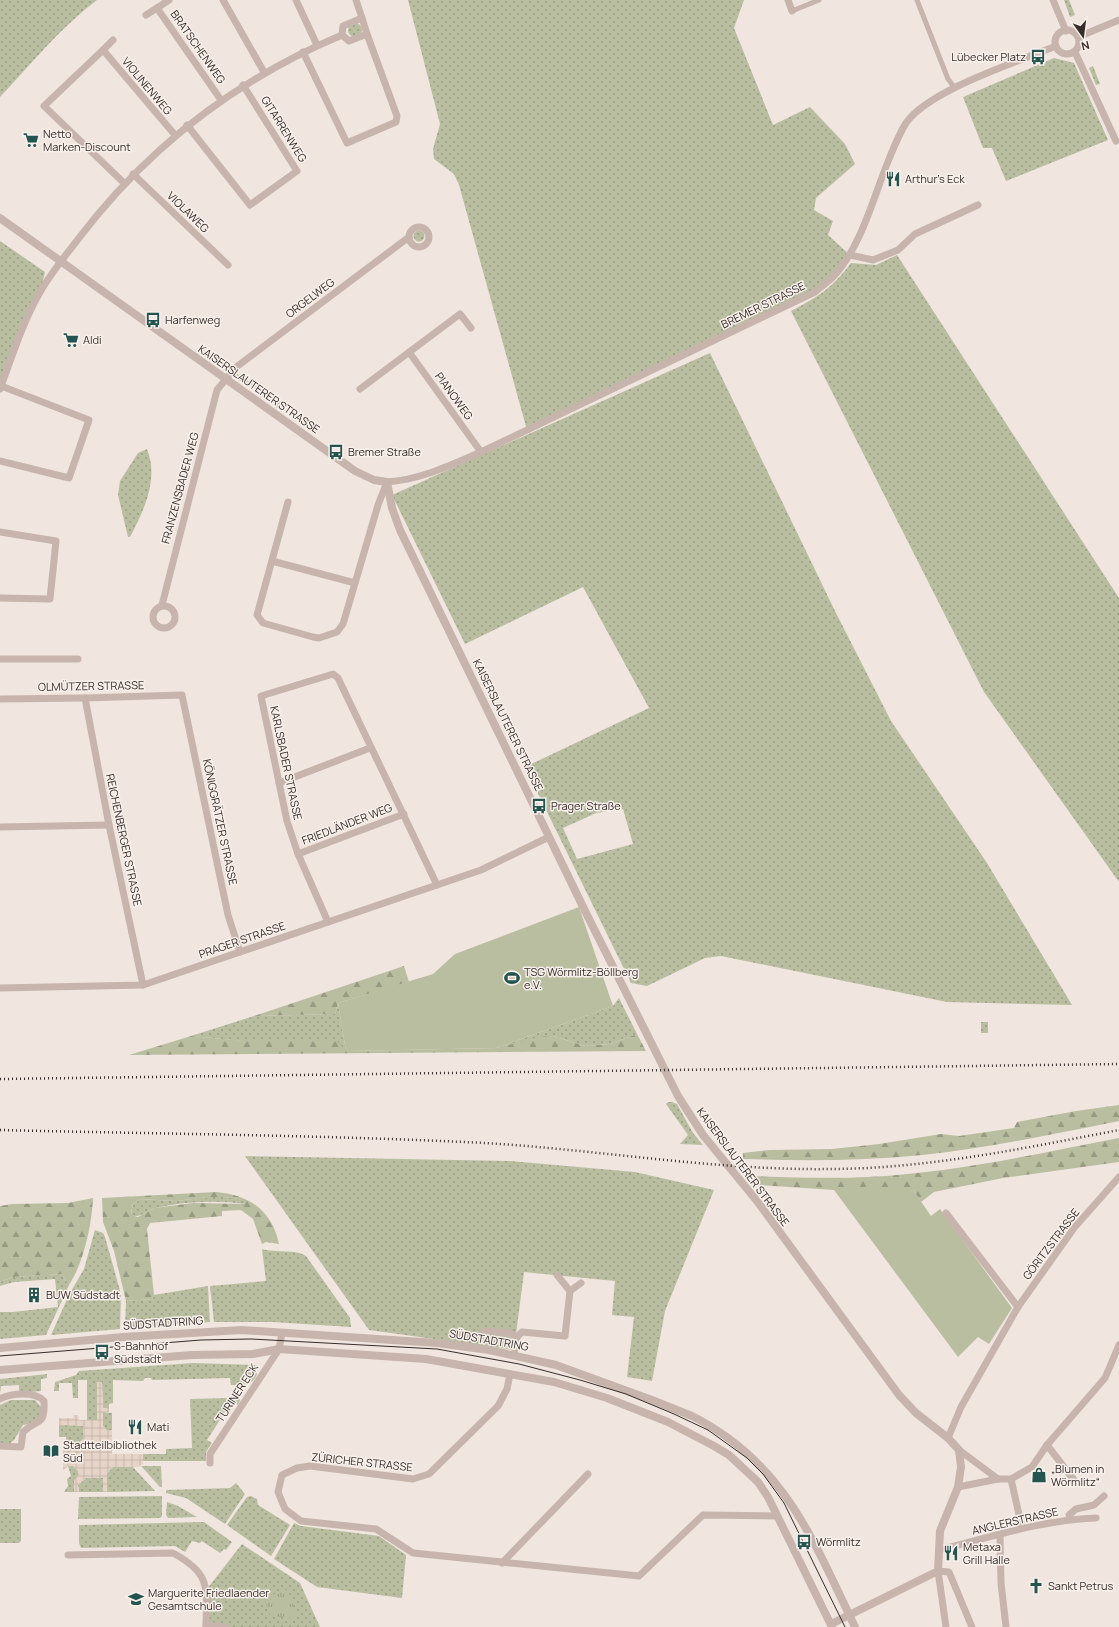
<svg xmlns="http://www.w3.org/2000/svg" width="1119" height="1627" viewBox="0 0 1119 1627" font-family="Manrope,sans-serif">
  <defs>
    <pattern id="grass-dots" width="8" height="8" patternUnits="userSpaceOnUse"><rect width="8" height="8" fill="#b9bea1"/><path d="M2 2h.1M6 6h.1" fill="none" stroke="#979b83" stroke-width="1.8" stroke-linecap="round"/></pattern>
    <pattern id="forest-firs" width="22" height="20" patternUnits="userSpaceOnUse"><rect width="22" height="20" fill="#b9bea1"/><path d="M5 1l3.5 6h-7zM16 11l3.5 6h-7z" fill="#979b83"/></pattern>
    <pattern id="park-tufts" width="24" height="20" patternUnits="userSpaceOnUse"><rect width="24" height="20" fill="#b9bea1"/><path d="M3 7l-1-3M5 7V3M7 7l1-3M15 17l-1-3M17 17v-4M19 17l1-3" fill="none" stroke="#979b83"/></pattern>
    <pattern id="plaza-grid" width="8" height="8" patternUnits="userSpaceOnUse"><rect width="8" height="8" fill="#e7d4c8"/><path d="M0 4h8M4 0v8" fill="none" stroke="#c7b6ac"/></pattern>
  </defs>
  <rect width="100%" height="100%" fill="#f0e6df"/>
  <g fill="url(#grass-dots)" fill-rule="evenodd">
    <path d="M0,0H97C61,27 31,64 0,97Z"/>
    <path d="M408,0H744L734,28L773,125L810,107L845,144L855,164L816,198L814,210L833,221L828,235L850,255L815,292L527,430L459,185L454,174L434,159L433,149L440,124Z"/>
    <path d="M1064,0H1069L1075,15L1070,17Z"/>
    <circle cx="355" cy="30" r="7"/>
    <path d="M1054,58L1074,63L1108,140L1006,181L992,148H983L963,97Z"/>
    <path d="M1093,66L1100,84L1096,85L1089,68Z"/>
    <circle cx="419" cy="236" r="5.5"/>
    <path d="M0,241L45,272L40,293L0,389Z"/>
    <path d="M897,255L1119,598V882L984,692L791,311C818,297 832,288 851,263L876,265Z"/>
    <path d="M710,353L835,611L891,721L987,863L1072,1005L947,1002L721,956L705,958L647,986L631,983L525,767L649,708L583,587L465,644L392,495ZM623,809L633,844L577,859L563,828L596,813Z"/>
    <path d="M237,374L281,402L282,411L274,406L276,403L244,380L242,382L236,378Z"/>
    <path d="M147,449C159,479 144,510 130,537H128L118,495L120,481L138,453Z"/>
    <path d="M619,998L637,1034L610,1044L585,1046L553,1036L496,1048L613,1006Z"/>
    <path d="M338,1003L346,1051L191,1036L254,1016L335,1014Z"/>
    <rect x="981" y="1022" width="7" height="11"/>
    <path d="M668,1102H672L677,1104L693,1133L703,1145L680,1144L688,1135L666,1104Z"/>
    <path d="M245,1156L510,1161L635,1172L714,1190L665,1311L652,1381L627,1377L634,1317L612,1315L615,1281L524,1272L514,1350L369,1330Z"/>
    <path d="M209,1197C221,1197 235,1196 246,1202V1204C216,1200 185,1201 156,1208C148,1209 143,1217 134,1216L131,1214L133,1204L140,1199L176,1201Z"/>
    <path d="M95,1230L103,1233L105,1237L121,1294L120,1329L51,1335L69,1295L84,1269Z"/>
    <path d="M262,1249C276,1253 295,1249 306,1256L350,1318L351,1327L273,1322H214L210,1286L266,1281Z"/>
    <path d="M62,1274L66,1281L70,1283L46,1335L0,1339V1312H13L58,1307L55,1279L14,1282L0,1286V1282L13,1277Z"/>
    <path d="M208,1286L210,1322L125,1329L126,1301L152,1299L154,1295Z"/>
    <path d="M193,1363L255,1365L257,1374C252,1387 243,1385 231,1385L230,1378L152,1380L151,1378H145L143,1381L113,1380V1403L109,1404V1409L103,1408L102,1382H97V1420H87V1380H78V1398H73L72,1383H59V1391H54L55,1382L76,1375L79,1371Z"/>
    <path d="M47,1374V1378L41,1379V1391L19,1393V1385L1,1386L0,1394V1379Z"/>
    <path d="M231,1393H235L240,1396V1400L238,1405L232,1401L207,1440L212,1443L206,1452V1461H143V1454H166V1449L192,1448L190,1399L231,1398Z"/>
    <path d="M11,1400H35L42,1408V1417L34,1423L23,1425L14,1440L9,1444L0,1443V1405Z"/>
    <path d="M103,1412L112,1413V1430L107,1431L103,1426Z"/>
    <path d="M59,1425H83L84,1438L74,1448H66V1437H59Z"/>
    <path d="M68,1466H73L78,1471L79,1475L74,1481V1492H64L68,1486L67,1479L71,1476Z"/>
    <path d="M141,1466H161L162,1487H160Z"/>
    <path d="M113,1467H133L155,1491L107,1492V1473Z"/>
    <path d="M86,1478H103V1492H79L78,1485Z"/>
    <path d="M236,1483L245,1494L225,1524L186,1498L166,1493V1490L230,1488Z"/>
    <path d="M162,1496V1516L160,1518L78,1519L79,1497Z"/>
    <path d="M251,1496L257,1499L258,1505L290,1525L271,1556L227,1525L247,1497Z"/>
    <path d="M167,1502L178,1506L197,1517L168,1518L166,1515Z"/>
    <path d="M0,1509H21V1541L19,1543H0Z"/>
    <path d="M204,1522L232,1542L226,1550L224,1549L220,1553L202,1541L200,1543L192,1541L185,1552L175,1546L81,1548L79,1543V1525Z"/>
    <path d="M294,1523L301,1526L379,1536L406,1555L402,1598L317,1587L274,1559Z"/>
    <path d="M242,1544L300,1583L320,1627H225L206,1625L207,1589Z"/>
  </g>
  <g fill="url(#forest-firs)" fill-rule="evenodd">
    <path d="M404,966L409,982L338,1003L335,1014L254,1016Z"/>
    <path d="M637,1034L646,1051L129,1055L191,1036L247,1041L336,1040L346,1051L496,1048L539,1037L553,1036L585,1046L610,1044Z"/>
    <path d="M1119,1105V1121C1054,1134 988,1148 922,1155C862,1161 803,1161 743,1159V1153L769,1150L832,1149L879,1144L941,1134L959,1136L1014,1128L1017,1122L1076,1111Z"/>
    <path d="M1119,1138V1162L1003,1178L934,1192L921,1202L913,1190H834L759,1185L746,1176C786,1177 827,1179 867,1177C952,1173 1036,1154 1119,1138Z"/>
    <path d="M216,1192C249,1195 272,1210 279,1244L266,1242L262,1244L253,1219L241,1210L222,1211V1216L150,1223L147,1229L154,1295L152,1299L126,1301L114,1251L103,1222L102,1198ZM209,1197C217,1197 242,1196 246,1204L193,1203L154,1208L138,1217L134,1216L131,1213L133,1204L140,1199L176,1201Z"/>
    <path d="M93,1198C92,1223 84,1262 70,1283L66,1281L62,1274L13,1277L0,1282V1206L12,1204L68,1203Z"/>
  </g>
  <path fill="url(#park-tufts)" d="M285,1590L288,1591L297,1614L292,1619L270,1615L265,1601L266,1597Z"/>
  <g fill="#b9bea1">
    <path d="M579,907L613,1006L496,1048L346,1051L338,1003L433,974L455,954Z"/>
    <path d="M834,1190H913L931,1216L940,1209L1012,1308L989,1344L978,1337L958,1357Z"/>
  </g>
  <path fill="url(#plaza-grid)" d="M97,1382H102L103,1408L109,1409V1412H103V1426L107,1431L112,1430V1454H143V1464L138,1467H113L107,1473V1492H103V1478H86L78,1485L79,1492H74V1481L79,1475L78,1471L73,1466H68L63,1471V1448H74L84,1438L83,1426L59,1425V1418H73V1415H78L79,1420H97Z"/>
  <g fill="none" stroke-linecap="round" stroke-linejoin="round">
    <g stroke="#c7b4ac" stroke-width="5">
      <path d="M917,0L948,79L955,88"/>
      <path d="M792,11L819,0"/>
    </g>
    <g stroke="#c7b4ac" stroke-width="7">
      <path d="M169,0L157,8L221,100"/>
      <path d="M223,0L264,72"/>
      <path d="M296,0L317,45"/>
      <path d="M356,0L362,18"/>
      <path d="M788,0L792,11"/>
      <path d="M1053,0L1066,31"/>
      <path d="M146,15L157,8"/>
      <circle cx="1067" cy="42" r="12"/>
      <path d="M1078,37L1119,20"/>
      <path d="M103,50L113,40"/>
      <path d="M303,52L347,143L396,122L397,116L367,34"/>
      <path d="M1075,52L1116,141"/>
      <path d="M187,125L250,205L297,171L243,85"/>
      <path d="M133,174L228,265"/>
      <path d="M124,183L44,106L103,50L175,135"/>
      <circle cx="419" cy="237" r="10"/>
      <path d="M850,255L873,260L898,250L915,234L978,205"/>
      <path d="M409,352L481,452"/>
      <path d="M0,389C12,357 22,324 39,294C50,274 65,256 79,238C149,146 235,80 342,35L349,41L367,34L362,18L343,26L342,35"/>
      <path d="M360,389L460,314L471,328"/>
      <path d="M0,461L69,478L89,420L1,386"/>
      <path d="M288,502L257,615L263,623L313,637L319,638L337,632L343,624L378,505L387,482C420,480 451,465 481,452L815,292C821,287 828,282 834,276C862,245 873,198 889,159C894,147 899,134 906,123C929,90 1017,62 1056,46"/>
      <path d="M0,532L56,541L50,599L0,598"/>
      <path d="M272,561L355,583"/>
      <path d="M162,605L217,390L235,368L409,237"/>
      <circle cx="164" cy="617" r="11"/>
      <path d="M0,659H78"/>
      <path d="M85,698L109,825L143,985"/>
      <path d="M0,699L85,698L182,695L228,915L240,952"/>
      <path d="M279,783L370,748"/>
      <path d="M0,827L109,825"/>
      <path d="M298,854L404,814"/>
      <path d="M328,922L298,854L287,821L261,696L333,674L338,678L437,885"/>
      <path d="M0,988L143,985L481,870L549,837"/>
      <path d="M946,1213L1018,1307"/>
      <path d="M557,1275L570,1291"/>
      <path d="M484,1331L510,1333L517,1337"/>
      <path d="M514,1355L517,1337L522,1332L565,1336L570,1291L581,1283"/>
      <path d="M510,1374L507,1389L498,1406L429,1474L413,1479L310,1466L297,1468L282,1475L278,1492L285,1509L301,1521L376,1529L413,1553L639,1576L703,1515L777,1516"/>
      <path d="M0,1399C11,1393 35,1391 44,1401C45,1427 38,1418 23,1432L21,1447L0,1446"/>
      <path d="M948,1438L961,1407L1018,1307L1074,1228L1119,1177"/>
      <path d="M1047,1445L1074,1480"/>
      <path d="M959,1450L998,1479"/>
      <path d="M210,1463V1454L279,1349L282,1333"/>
      <path d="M1011,1479L1022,1528"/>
      <path d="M958,1487L998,1479H1011L1032,1467L1047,1445L1105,1378L1119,1345"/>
      <path d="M1070,1519L1069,1515L1076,1509L1094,1505L1104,1496"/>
      <path d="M1000,1535L1001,1583L1006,1627"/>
      <path d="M939,1550C991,1537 1042,1520 1096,1518"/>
      <path d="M68,1555L173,1553C210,1573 207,1586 206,1625"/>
      <path d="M502,1563L588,1474"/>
      <path d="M206,1627V1625L225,1627"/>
      <path d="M946,1627L938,1571L949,1572L972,1627"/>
    </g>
    <g stroke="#c7b4ac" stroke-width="8">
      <path d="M0,218L355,471L374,480L387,482L392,508L400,530L587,915L678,1096L703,1135L757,1201L899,1395L916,1413L948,1438L959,1450L961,1467L958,1487L940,1531L938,1571L831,1624"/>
      <path d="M0,1348L123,1337L242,1330L437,1343L489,1350L556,1365L652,1400L692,1416C784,1462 813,1540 855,1627"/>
      <path d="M0,1370L192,1355L253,1354L279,1349L426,1359L554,1382L607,1398L668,1422L714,1446L729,1455L758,1482L768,1497L832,1627"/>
    </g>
    <path stroke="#362c2a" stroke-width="1" d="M0,1356L201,1340L251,1339L437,1349L519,1364L580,1380L626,1394L674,1414L708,1430L747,1458L763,1474L784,1503L845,1627"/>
    <g stroke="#362c2a" stroke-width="2.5" stroke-dasharray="1 3" stroke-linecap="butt">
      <path d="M0,1079L1119,1064"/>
      <path d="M0,1130C162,1134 324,1135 485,1143C602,1150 717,1171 834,1169C931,1168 1025,1148 1119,1130"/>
    </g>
  </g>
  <defs>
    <symbol id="bus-bare" viewBox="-9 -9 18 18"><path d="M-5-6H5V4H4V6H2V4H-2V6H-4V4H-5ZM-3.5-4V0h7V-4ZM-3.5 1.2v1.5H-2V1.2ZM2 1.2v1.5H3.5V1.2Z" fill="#24544f" stroke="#f8f0eb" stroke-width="2.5" paint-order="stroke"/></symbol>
    <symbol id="supermarket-bare" viewBox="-9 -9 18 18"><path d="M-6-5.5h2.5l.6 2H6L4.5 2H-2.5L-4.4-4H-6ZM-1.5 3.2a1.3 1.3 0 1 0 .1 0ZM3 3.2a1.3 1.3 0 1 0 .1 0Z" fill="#24544f" stroke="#f8f0eb" stroke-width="2.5" paint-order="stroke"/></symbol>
    <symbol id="restaurant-bare" viewBox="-9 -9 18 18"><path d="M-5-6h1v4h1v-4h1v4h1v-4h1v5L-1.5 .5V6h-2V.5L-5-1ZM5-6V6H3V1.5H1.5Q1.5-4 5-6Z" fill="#24544f" stroke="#f8f0eb" stroke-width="2.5" paint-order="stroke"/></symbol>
    <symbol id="stadium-bare" viewBox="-9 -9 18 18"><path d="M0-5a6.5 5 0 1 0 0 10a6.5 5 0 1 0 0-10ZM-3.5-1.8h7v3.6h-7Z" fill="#24544f" stroke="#f8f0eb" stroke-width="2.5" paint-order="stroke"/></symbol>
    <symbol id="building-bare" viewBox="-9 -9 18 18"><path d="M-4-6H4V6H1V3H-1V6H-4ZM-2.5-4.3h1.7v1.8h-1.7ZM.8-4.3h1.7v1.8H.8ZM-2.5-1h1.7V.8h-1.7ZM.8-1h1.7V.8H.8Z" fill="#24544f" stroke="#f8f0eb" stroke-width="2.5" paint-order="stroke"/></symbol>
    <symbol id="library-bare" viewBox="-9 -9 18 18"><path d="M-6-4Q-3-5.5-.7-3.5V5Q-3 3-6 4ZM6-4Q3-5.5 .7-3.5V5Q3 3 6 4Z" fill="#24544f" stroke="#f8f0eb" stroke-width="2.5" paint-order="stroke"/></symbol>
    <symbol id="shop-bare" viewBox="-9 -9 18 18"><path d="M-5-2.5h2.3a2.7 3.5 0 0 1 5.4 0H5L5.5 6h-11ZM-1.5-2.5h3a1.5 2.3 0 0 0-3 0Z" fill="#24544f" stroke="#f8f0eb" stroke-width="2.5" paint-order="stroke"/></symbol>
    <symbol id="church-bare" viewBox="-9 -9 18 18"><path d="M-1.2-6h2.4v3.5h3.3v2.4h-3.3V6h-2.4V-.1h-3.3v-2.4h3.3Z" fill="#24544f" stroke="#f8f0eb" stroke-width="2.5" paint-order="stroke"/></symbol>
    <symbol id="school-bare" viewBox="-9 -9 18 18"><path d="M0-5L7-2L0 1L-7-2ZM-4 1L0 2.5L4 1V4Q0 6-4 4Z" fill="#24544f" stroke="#f8f0eb" stroke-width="2.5" paint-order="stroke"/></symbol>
  </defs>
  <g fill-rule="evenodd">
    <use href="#bus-bare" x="1027" y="46" width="22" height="22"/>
    <use href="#supermarket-bare" x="20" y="129" width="22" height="22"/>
    <use href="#restaurant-bare" x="882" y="168" width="22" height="22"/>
    <use href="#bus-bare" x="142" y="309" width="22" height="22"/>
    <use href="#supermarket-bare" x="60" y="329" width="22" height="22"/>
    <use href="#bus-bare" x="325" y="441" width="22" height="22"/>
    <use href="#bus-bare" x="528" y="795" width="22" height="22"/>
    <use href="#stadium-bare" x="501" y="967" width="22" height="22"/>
    <use href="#building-bare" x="23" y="1284" width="22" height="22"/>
    <use href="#bus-bare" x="91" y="1341" width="22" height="22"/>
    <use href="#restaurant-bare" x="124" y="1416" width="22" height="22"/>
    <use href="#library-bare" x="40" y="1440" width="22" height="22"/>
    <use href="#shop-bare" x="1028" y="1464" width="22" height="22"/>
    <use href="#bus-bare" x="793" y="1531" width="22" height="22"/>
    <use href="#restaurant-bare" x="940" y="1542" width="22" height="22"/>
    <use href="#church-bare" x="1025" y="1575" width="22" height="22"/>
    <use href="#school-bare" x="125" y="1588" width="22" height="22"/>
  </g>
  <g text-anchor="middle" stroke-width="3" stroke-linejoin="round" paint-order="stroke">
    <g font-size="11" fill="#362c2a" stroke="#f8f0eb">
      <text transform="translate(198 47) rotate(55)" y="4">BRATSCHENWEG</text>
      <text transform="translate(147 86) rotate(50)" y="4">VIOLINENWEG</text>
      <text transform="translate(284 129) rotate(58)" y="4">GITARRENWEG</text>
      <text transform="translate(188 212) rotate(44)" y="4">VIOLAWEG</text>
      <text transform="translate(310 298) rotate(-37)" y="4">ORGELWEG</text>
      <text transform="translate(763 305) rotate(-26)" y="4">BREMER STRASSE</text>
      <text transform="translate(259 389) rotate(35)" y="4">KAISERSLAUTERER STRASSE</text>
      <text transform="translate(454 396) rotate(54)" y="4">PIANOWEG</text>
      <text transform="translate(180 488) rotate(-75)" y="4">FRANZENSBADER WEG</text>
      <text transform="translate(91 686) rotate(-1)" y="4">OLMÜTZER STRASSE</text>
      <text transform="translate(508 725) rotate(64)" y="4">KAISERSLAUTERER STRASSE</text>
      <text transform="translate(286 763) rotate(78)" y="4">KARLSBADER STRASSE</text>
      <text transform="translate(220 822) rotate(78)" y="4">KÖNIGGRÄTZER STRASSE</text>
      <text transform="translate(347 824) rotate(-21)" y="4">FRIEDLÄNDER WEG</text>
      <text transform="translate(124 840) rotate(78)" y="4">REICHENBERGER STRASSE</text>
      <text transform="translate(242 940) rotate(-19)" y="4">PRAGER STRASSE</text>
      <text transform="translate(743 1167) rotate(53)" y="4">KAISERSLAUTERER STRASSE</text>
      <text transform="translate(1051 1244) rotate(-53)" y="4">GÖRITZSTRASSE</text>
      <text transform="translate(163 1323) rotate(-4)" y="4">SÜDSTADTRING</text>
      <text transform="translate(489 1340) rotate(10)" y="4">SÜDSTADTRING</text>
      <text transform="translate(237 1393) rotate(-57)" y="4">TURINER ECK</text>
      <text transform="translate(362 1462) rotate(6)" y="4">ZÜRICHER STRASSE</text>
      <text transform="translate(1015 1521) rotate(-13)" y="4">ANGLERSTRASSE</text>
    </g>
    <g font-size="11" fill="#362c2a" stroke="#f8f0eb" text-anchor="start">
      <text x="1026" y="61" text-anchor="end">Lübecker Platz</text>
      <text x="43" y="138">Netto<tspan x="43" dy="13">Marken-Discount</tspan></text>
      <text x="905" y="183">Arthur's Eck</text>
      <text x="165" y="324">Harfenweg</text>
      <text x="83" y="344">Aldi</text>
      <text x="348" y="456">Bremer Straße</text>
      <text x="551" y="810">Prager Straße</text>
      <text x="524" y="976">TSG Wörmlitz-Böllberg<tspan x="524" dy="13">e.V.</tspan></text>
      <text x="46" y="1299">BUW Südstadt</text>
      <text x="114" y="1350">S-Bahnhof<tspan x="114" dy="13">Südstadt</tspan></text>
      <text x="147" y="1431">Mati</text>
      <text x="63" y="1449">Stadtteilbibliothek<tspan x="63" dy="13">Süd</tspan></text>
      <text x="1051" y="1473">„Blumen in<tspan x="1051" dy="13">Wörmlitz“</tspan></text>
      <text x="816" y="1546">Wörmlitz</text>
      <text x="963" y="1551">Metaxa<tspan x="963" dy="13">Grill Halle</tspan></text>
      <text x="1048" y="1590">Sankt Petrus</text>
      <text x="148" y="1597">Marguerite Friedlaender<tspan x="148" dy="13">Gesamtschule</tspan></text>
    </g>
  </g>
  <g transform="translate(1083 36) rotate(166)" stroke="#f8f0eb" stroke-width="3" paint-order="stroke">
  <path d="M0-3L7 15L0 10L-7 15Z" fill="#362c2a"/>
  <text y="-6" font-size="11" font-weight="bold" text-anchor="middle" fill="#362c2a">N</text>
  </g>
</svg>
